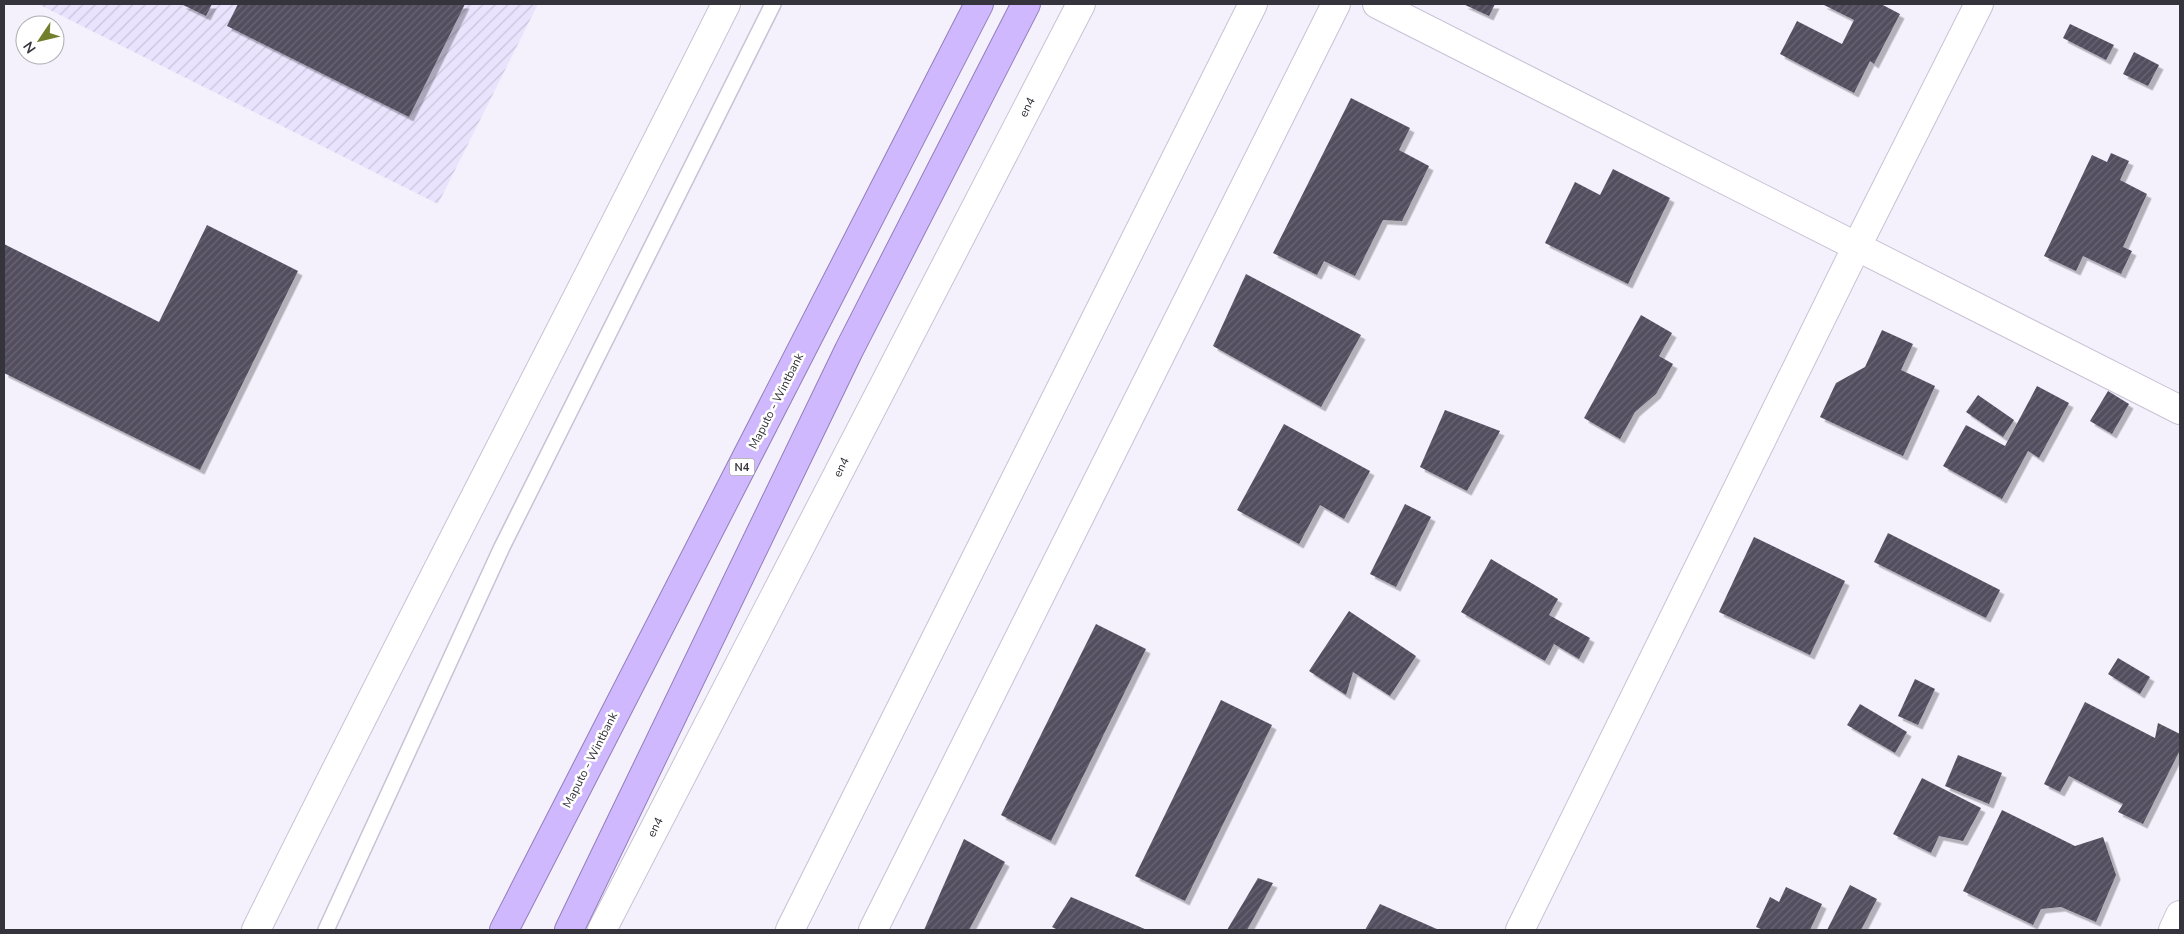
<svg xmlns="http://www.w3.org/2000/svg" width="2184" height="934" viewBox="0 0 2184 934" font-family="'Nunito Sans',sans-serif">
  <defs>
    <pattern id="industrial-furrows" width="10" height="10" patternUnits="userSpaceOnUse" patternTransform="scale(1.25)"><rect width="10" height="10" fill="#eae3fd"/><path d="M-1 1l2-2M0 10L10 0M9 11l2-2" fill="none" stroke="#c9c3da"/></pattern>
    <pattern id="building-hatch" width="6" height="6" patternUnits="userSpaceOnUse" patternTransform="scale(1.25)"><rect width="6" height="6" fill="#534e5e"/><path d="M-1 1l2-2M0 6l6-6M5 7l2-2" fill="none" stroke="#696572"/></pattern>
    <filter id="shadow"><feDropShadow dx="4.5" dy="4.5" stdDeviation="0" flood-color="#0004"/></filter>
  </defs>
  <rect width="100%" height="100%" fill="#f4f0fc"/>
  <path fill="url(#industrial-furrows)" d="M38,4H538L438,204Z"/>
  <g fill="url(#building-hatch)" filter="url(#shadow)">
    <path d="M181,4H212L206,16Z"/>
    <path d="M238,4H465L409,117L227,26Z"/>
    <path d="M1463,4H1495L1489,16Z"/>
    <path d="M1822,4H1881L1900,14L1874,64L1870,61L1854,93L1780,54L1797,21L1842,44L1854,20Z"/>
    <path d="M2070,24L2114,45L2106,60L2063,38Z"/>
    <path d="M2134,52L2159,65L2148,86L2123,74Z"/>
    <path d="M1351,98L1410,128L1399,150L1429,166L1402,221L1383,220L1355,276L1324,261L1317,275L1273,253Z"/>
    <path d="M2111,153L2129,161L2120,180L2147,194L2123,247L2132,251L2121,274L2083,256L2076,271L2044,256L2092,155L2107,162Z"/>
    <path d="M1613,169L1670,198L1628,284L1545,243L1575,182L1600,195Z"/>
    <path d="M207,225L298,271L200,470L4,373V244L159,322Z"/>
    <path d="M1246,274L1361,335L1321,407L1213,346Z"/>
    <path d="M1641,315L1672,333L1659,356L1673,364L1656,394L1635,412L1620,439L1584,418Z"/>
    <path d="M1882,330L1913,344L1901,370L1935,386L1903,456L1820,417L1836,383L1865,367Z"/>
    <path d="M2037,386L2069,403L2039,458L2028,451L2002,499L1943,466L1966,425L2005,446Z"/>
    <path d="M2108,391L2129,404L2112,434L2090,421Z"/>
    <path d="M1978,395L2014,420L2003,437L1966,412Z"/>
    <path d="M1445,410L1500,431L1467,491L1420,467Z"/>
    <path d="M1284,424L1370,471L1344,519L1320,505L1299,544L1237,510Z"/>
    <path d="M1405,504L1431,517L1396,587L1370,574Z"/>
    <path d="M1888,533L2000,590L1986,618L1874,562Z"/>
    <path d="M1754,537L1845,581L1810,655L1719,612Z"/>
    <path d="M1491,559L1558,599L1549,615L1590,638L1579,659L1554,644L1545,661L1461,612Z"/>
    <path d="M1349,611L1416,656L1390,696L1353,672L1346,695L1309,671Z"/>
    <path d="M1096,624L1146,649L1051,841L1001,815Z"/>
    <path d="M2118,658L2150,677L2140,694L2108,674Z"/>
    <path d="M1915,679L1935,689L1918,725L1898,716Z"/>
    <path d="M1221,700L1272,725L1185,901L1135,876Z"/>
    <path d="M2085,702L2155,738L2158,723L2180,734V750L2143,824L2118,812L2123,804L2069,776L2060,792L2044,784Z"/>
    <path d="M1860,704L1907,732L1895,753L1847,725Z"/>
    <path d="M1958,755L2002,773L1989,804L1945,786Z"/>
    <path d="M1922,778L1981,808L1963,841L1939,836L1931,853L1893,834Z"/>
    <path d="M2002,810L2075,846L2103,837L2116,875L2096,922L2061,907L2041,909L2033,925L1963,891Z"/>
    <path d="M964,839L1005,862L969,930H924Z"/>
    <path d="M1258,878L1273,883L1247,930H1227Z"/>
    <path d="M1850,885L1877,899L1861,930H1827Z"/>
    <path d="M1786,887L1822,904L1810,930H1763L1756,927L1770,897L1779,902Z"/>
    <path d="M1071,897L1147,930H1058L1052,927Z"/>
    <path d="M1380,904L1439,930H1365Z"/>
  </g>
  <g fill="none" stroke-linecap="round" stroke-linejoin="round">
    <defs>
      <path id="service" d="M326,930L502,547L773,4"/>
      <g id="minor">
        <path d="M1377,4L2180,410"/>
        <path d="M256,930C409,620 571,314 726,4"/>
        <path d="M602,930L1081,4"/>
        <path d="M790,930L1253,4"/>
        <path d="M873,930L1336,4"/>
        <path d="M1520,930L1857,246L1979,4"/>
        <path d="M2173,930L2180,915"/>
      </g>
      <g id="trunk">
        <path d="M504,930L979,4"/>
        <path d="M569,930L849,350L1026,4"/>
      </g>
    </defs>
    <use href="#service" stroke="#c8c2d5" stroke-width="18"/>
    <use href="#minor" stroke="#c8c2d5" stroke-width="30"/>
    <use href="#trunk" stroke="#917eba" stroke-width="30"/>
    <use href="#service" stroke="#fff" stroke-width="15"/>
    <use href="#minor" stroke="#fff" stroke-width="28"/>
    <use href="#trunk" stroke="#cfb8fe" stroke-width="28"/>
  </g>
  <g text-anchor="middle" stroke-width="5" stroke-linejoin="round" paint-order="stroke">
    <rect fill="#fff" stroke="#727076" stroke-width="1" x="729.5" y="458.5" width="25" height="17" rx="4"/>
    <g font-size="11" font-weight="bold" fill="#35333b">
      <text x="742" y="471">N4</text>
    </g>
    <g font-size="12" fill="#35333b" stroke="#fff">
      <text transform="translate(1027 107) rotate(-63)" y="4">en4</text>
      <text transform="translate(776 401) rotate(-63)" y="4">Maputo - Wintbank</text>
      <text transform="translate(841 467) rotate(-63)" y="4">en4</text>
      <text transform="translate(590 760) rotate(-63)" y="4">Maputo - Wintbank</text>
      <text transform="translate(655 827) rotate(-63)" y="4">en4</text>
    </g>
  </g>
  <rect width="2184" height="934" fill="none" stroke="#35333b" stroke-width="10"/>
  <g transform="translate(40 40) rotate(235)"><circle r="24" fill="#ffffff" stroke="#aeadb1"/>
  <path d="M0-4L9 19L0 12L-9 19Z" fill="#72802e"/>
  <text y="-8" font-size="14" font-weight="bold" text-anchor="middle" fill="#35333b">N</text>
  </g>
</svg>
